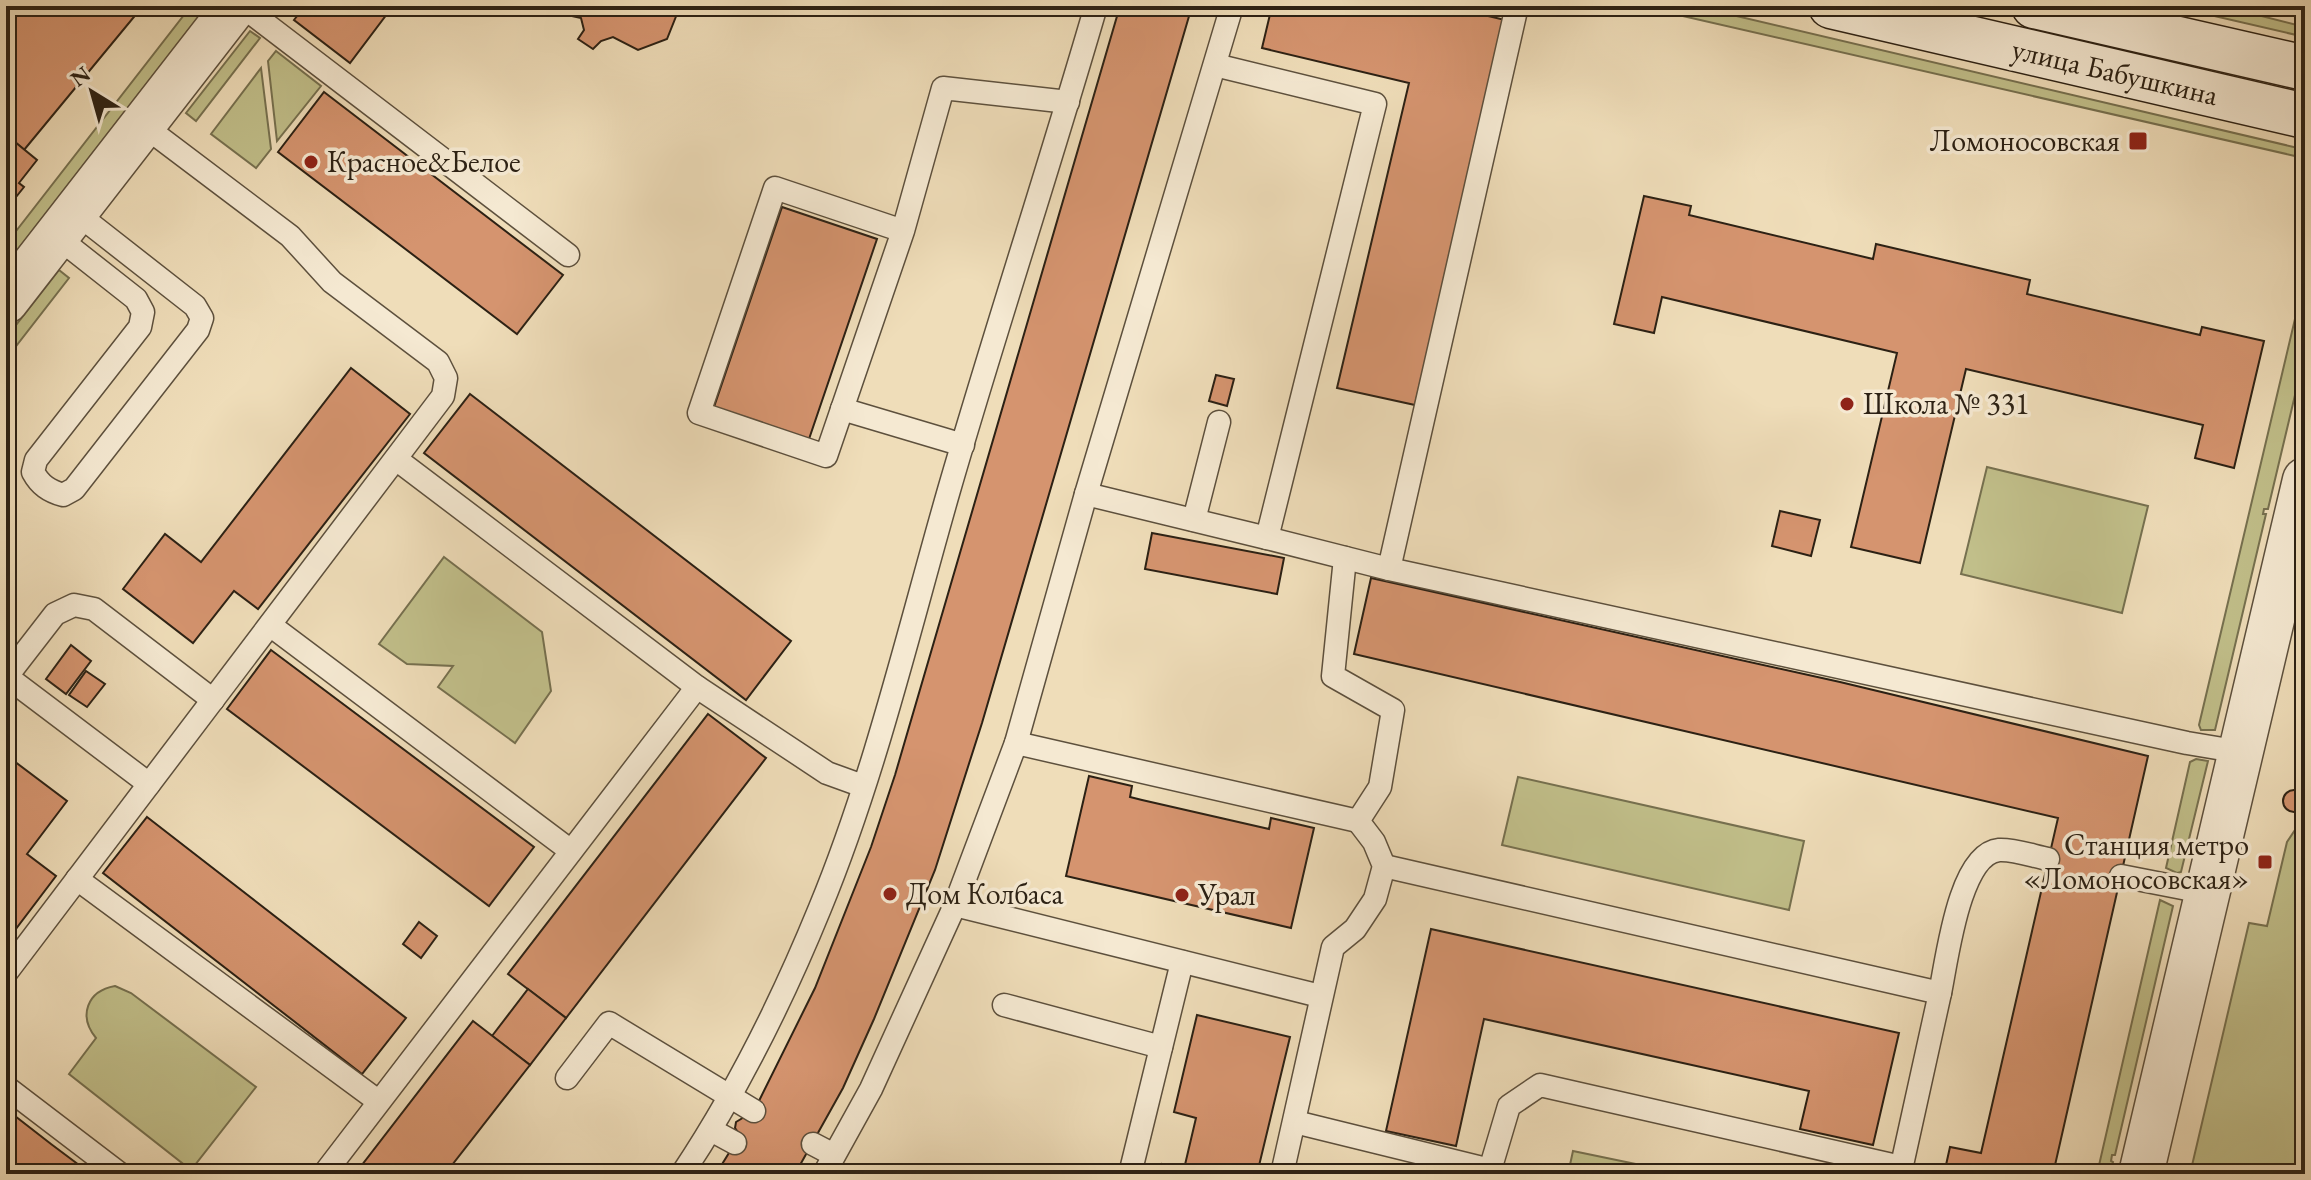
<svg xmlns="http://www.w3.org/2000/svg" width="2311" height="1180" viewBox="0 0 2311 1180" font-family="'EB Garamond',serif">
  <rect width="100%" height="100%" fill="#efddb9"/>
  <filter id="stains"><feTurbulence type="fractalNoise" baseFrequency=".0025" numOctaves="4"/><feColorMatrix values="0 0 0 0 .2 0 0 0 0 .09 0 0 0 0 .02 0 0 0 .5 -.17"/></filter>
  <radialGradient id="worn" r=".72"><stop offset=".6" stop-color="#630" stop-opacity="0"/><stop offset="1" stop-color="#630" stop-opacity=".3"/></radialGradient>
  <g fill="#c1bf8a" stroke="#76704f" stroke-width="2">
    <path d="M191,6H207L6,265V244Z"/>
    <path d="M1639,6H1694L2298,148L2295,156Z"/>
    <path d="M2171,6H2222L2305,27V37Z"/>
    <path d="M250,31L260,38L196,121L186,113Z"/>
    <path d="M276,51L321,86L277,141L268,61Z"/>
    <path d="M261,68L271,149L256,168L211,134Z"/>
    <path d="M59,270L69,278L6,359V338Z"/>
    <path d="M2299,302H2305V353L2268,509H2264L2263,514H2266L2215,730H2201L2199,725Z"/>
    <path d="M1987,467L2148,506L2122,613L1961,574Z"/>
    <path d="M444,557L542,632L551,691L515,743L438,687L453,666L407,664L379,644Z"/>
    <path d="M2196,759L2208,761L2181,872L2177,873L2166,868L2190,762Z"/>
    <path d="M1518,777L1804,841L1789,910L1502,845Z"/>
    <path d="M2305,815V1174H2190L2249,923L2267,926L2287,842Z"/>
    <path d="M2160,900L2173,906L2115,1155H2112L2111,1161L2113,1162L2110,1174H2097Z"/>
    <path d="M115,986L131,993L256,1087L191,1170L69,1074L96,1038C78,1016 87,991 115,986Z"/>
    <path d="M1573,1151L1684,1174H1568Z"/>
  </g>
  <g fill="#d5946f" stroke="#2c2114" stroke-width="2">
    <path d="M6,6H143L24,150L9,137L12,133L6,128Z"/>
    <path d="M305,6H393L350,63L294,20Z"/>
    <path d="M551,6H697L698,9L677,14L667,39L638,50L613,37L601,41L593,49L578,39L584,30L581,18L553,12Z"/>
    <path d="M1120,6H1192L982,723L935,870L874,1019L843,1088L795,1174H716L740,1135L735,1128L736,1122L754,1111L815,988L871,847L895,775Z"/>
    <path d="M1272,6H1446L1505,20L1415,405L1337,388L1409,83L1262,48Z"/>
    <path d="M324,92L563,275L517,334L278,152Z"/>
    <path d="M6,128L12,133L9,137L37,160L19,183L24,187L12,202L6,198Z"/>
    <path d="M1644,196L1691,206L1689,215L1873,259L1876,244L2030,280L2027,294L2200,335L2202,327L2264,341L2234,468L2195,458L2203,425L1966,369L1920,563L1851,547L1897,353L1662,297L1654,333L1614,324Z"/>
    <path d="M782,207L877,239L809,439L714,407Z"/>
    <path d="M351,368L410,414L258,609L234,591L193,643L123,589L165,534L201,562Z"/>
    <path d="M1216,375L1234,379L1227,406L1209,401Z"/>
    <path d="M470,394L791,641L746,700L424,453Z"/>
    <path d="M1780,511L1820,520L1811,556L1772,546Z"/>
    <path d="M1152,533L1284,558L1277,594L1145,569Z"/>
    <path d="M1371,578L1840,682L2148,756L2053,1174H1944L1950,1147L1981,1153L2058,818L1354,654Z"/>
    <path d="M71,645L91,661L66,694L46,679Z"/>
    <path d="M271,650L534,847L489,906L227,709Z"/>
    <path d="M86,671L105,684L87,707L69,695Z"/>
    <path d="M708,714L766,758L566,1018L508,974Z"/>
    <path d="M6,755L67,801L27,854L56,876L6,942Z"/>
    <path d="M1089,776L1132,786L1130,797L1142,800L1269,829L1271,818L1314,828L1291,928L1066,876Z"/>
    <circle cx="2294" cy="801" r="11"/>
    <path d="M147,817L406,1018L362,1074L103,873Z"/>
    <path d="M419,922L437,936L421,958L403,944Z"/>
    <path d="M1431,929L1899,1033L1873,1145L1800,1129L1809,1091L1484,1019L1456,1146L1386,1131Z"/>
    <path d="M528,989L566,1018L530,1065L492,1036Z"/>
    <path d="M1197,1015L1290,1037L1257,1174H1160L1162,1164L1184,1169L1196,1118L1174,1112Z"/>
    <path d="M473,1021L530,1065L445,1174H355Z"/>
    <path d="M6,1109L51,1144L91,1174H6Z"/>
  </g>
  <g fill="none" stroke-linecap="round" stroke-linejoin="round">
    <defs>
      <g id="lane">
        <path d="M242,6L568,255"/>
        <path d="M903,231L775,188L699,413L826,456L903,231L943,88L1068,102"/>
        <path d="M56,236L136,299L143,312L140,327L36,460L33,472C40,485 49,491 63,495L74,489L198,330L202,318L195,306L75,212"/>
        <path d="M842,409L963,445"/>
        <path d="M396,459L697,687L827,773L863,786"/>
        <path d="M1086,494L1267,538L1375,104L1215,65"/>
        <path d="M1194,520L1219,422"/>
        <path d="M1267,538L1389,569L2187,743L2241,752"/>
        <path d="M1389,569L1517,6"/>
        <path d="M270,625L571,851"/>
        <path d="M6,676L149,784"/>
        <path d="M7,676L55,614L74,605L94,609L213,700"/>
        <path d="M1016,743L1358,821"/>
        <path d="M1384,866L1940,993C1947,960 1959,854 1999,850C2013,849 2033,856 2048,859"/>
        <path d="M2121,876L2208,893"/>
        <path d="M77,879L378,1101"/>
        <path d="M955,905L1320,996"/>
        <path d="M6,973L443,396L446,378L438,362L332,282L290,236L143,125"/>
        <path d="M1004,1005L1161,1047"/>
        <path d="M567,1078L609,1023L754,1111"/>
        <path d="M6,1087L120,1174"/>
        <path d="M1295,1122L1490,1170L1509,1106L1540,1085L1901,1167"/>
        <path d="M711,1130L735,1143"/>
        <path d="M813,1144L834,1155"/>
        <path d="M324,1174L697,687"/>
        <path d="M682,1174C738,1090 782,1001 820,908C875,775 909,629 949,490C996,328 1049,168 1096,6"/>
        <path d="M824,1174L871,1089L955,905L1016,743L1086,494L1232,6"/>
        <path d="M1130,1174L1182,962"/>
        <path d="M1282,1174L1333,947L1355,929L1375,899L1384,866L1374,842L1358,821L1380,787L1393,710L1333,676L1345,558"/>
        <path d="M1900,1174L1940,993"/>
      </g>
      <g id="street">
        <path d="M6,301L235,6"/>
        <path d="M2141,1174L2305,480"/>
      </g>
      <g id="secondary">
        <path d="M1831,6L2305,116"/>
        <path d="M2034,6L2305,68"/>
      </g>
    </defs>
    <use href="#lane" stroke="#5d503d" stroke-width="25"/>
    <use href="#street" stroke="#5d503d" stroke-width="47"/>
    <use href="#secondary" stroke="#2c2114" stroke-width="47"/>
    <use href="#lane" stroke="#f5e9d2" stroke-width="22"/>
    <use href="#street" stroke="#f5e9d2" stroke-width="44"/>
    <use href="#secondary" stroke="#f5e9d2" stroke-width="44"/>
  </g>
  <g fill="#8f2418" stroke="#f5e9d2" stroke-width="3">
    <rect x="2128" y="131" width="20" height="20" rx="4"/>
    <circle cx="311" cy="162" r="8"/>
    <circle cx="1847" cy="404" r="8"/>
    <rect x="2257" y="854" width="16" height="16" rx="4"/>
    <circle cx="890" cy="894" r="8"/>
    <circle cx="1182" cy="895" r="8"/>
  </g>
  <g text-anchor="middle" stroke-width="7" stroke-linejoin="round" paint-order="stroke">
    <g font-size="30" fill="#2c2114" stroke="#f5e9d2">
      <text transform="translate(2115 72) rotate(13)" y="10">улица Бабушкина</text>
    </g>
    <g font-size="30" fill="#2c2114" stroke="#f5e9d2" text-anchor="start">
      <text x="2120" y="151" text-anchor="end">Ломоносовская</text>
      <text x="327" y="172">Красное&amp;Белое</text>
      <text x="1863" y="414">Школа № 331</text>
      <text x="2249" y="855" text-anchor="end">Станция метро<tspan x="2249" dy="34">«Ломоносовская»</tspan></text>
      <text x="906" y="904">Дом Колбаса</text>
      <text x="1198" y="905">Урал</text>
    </g>
  </g>
  <rect width="2311" height="1180" fill="none" stroke="#efddb9" stroke-width="32"/>
  <rect x="8" y="8" width="2295" height="1164" fill="none" stroke="#2c2114" stroke-width="4"/>
  <rect x="16" y="16" width="2279" height="1148" fill="none" stroke="#2c2114" stroke-width="2"/>
  <g transform="translate(92 92) rotate(323)" stroke="#f5e9d2" stroke-width="6" paint-order="stroke">
  <path d="M0-6L14 30L0 20L-14 30Z" fill="#2c2114"/>
  <text y="-12" font-size="22" font-weight="bold" text-anchor="middle" fill="#2c2114">N</text>
  </g>
  <rect width="100%" height="100%" filter="url(#stains)"/>
  <rect width="100%" height="100%" fill="url(#worn)"/>
</svg>
